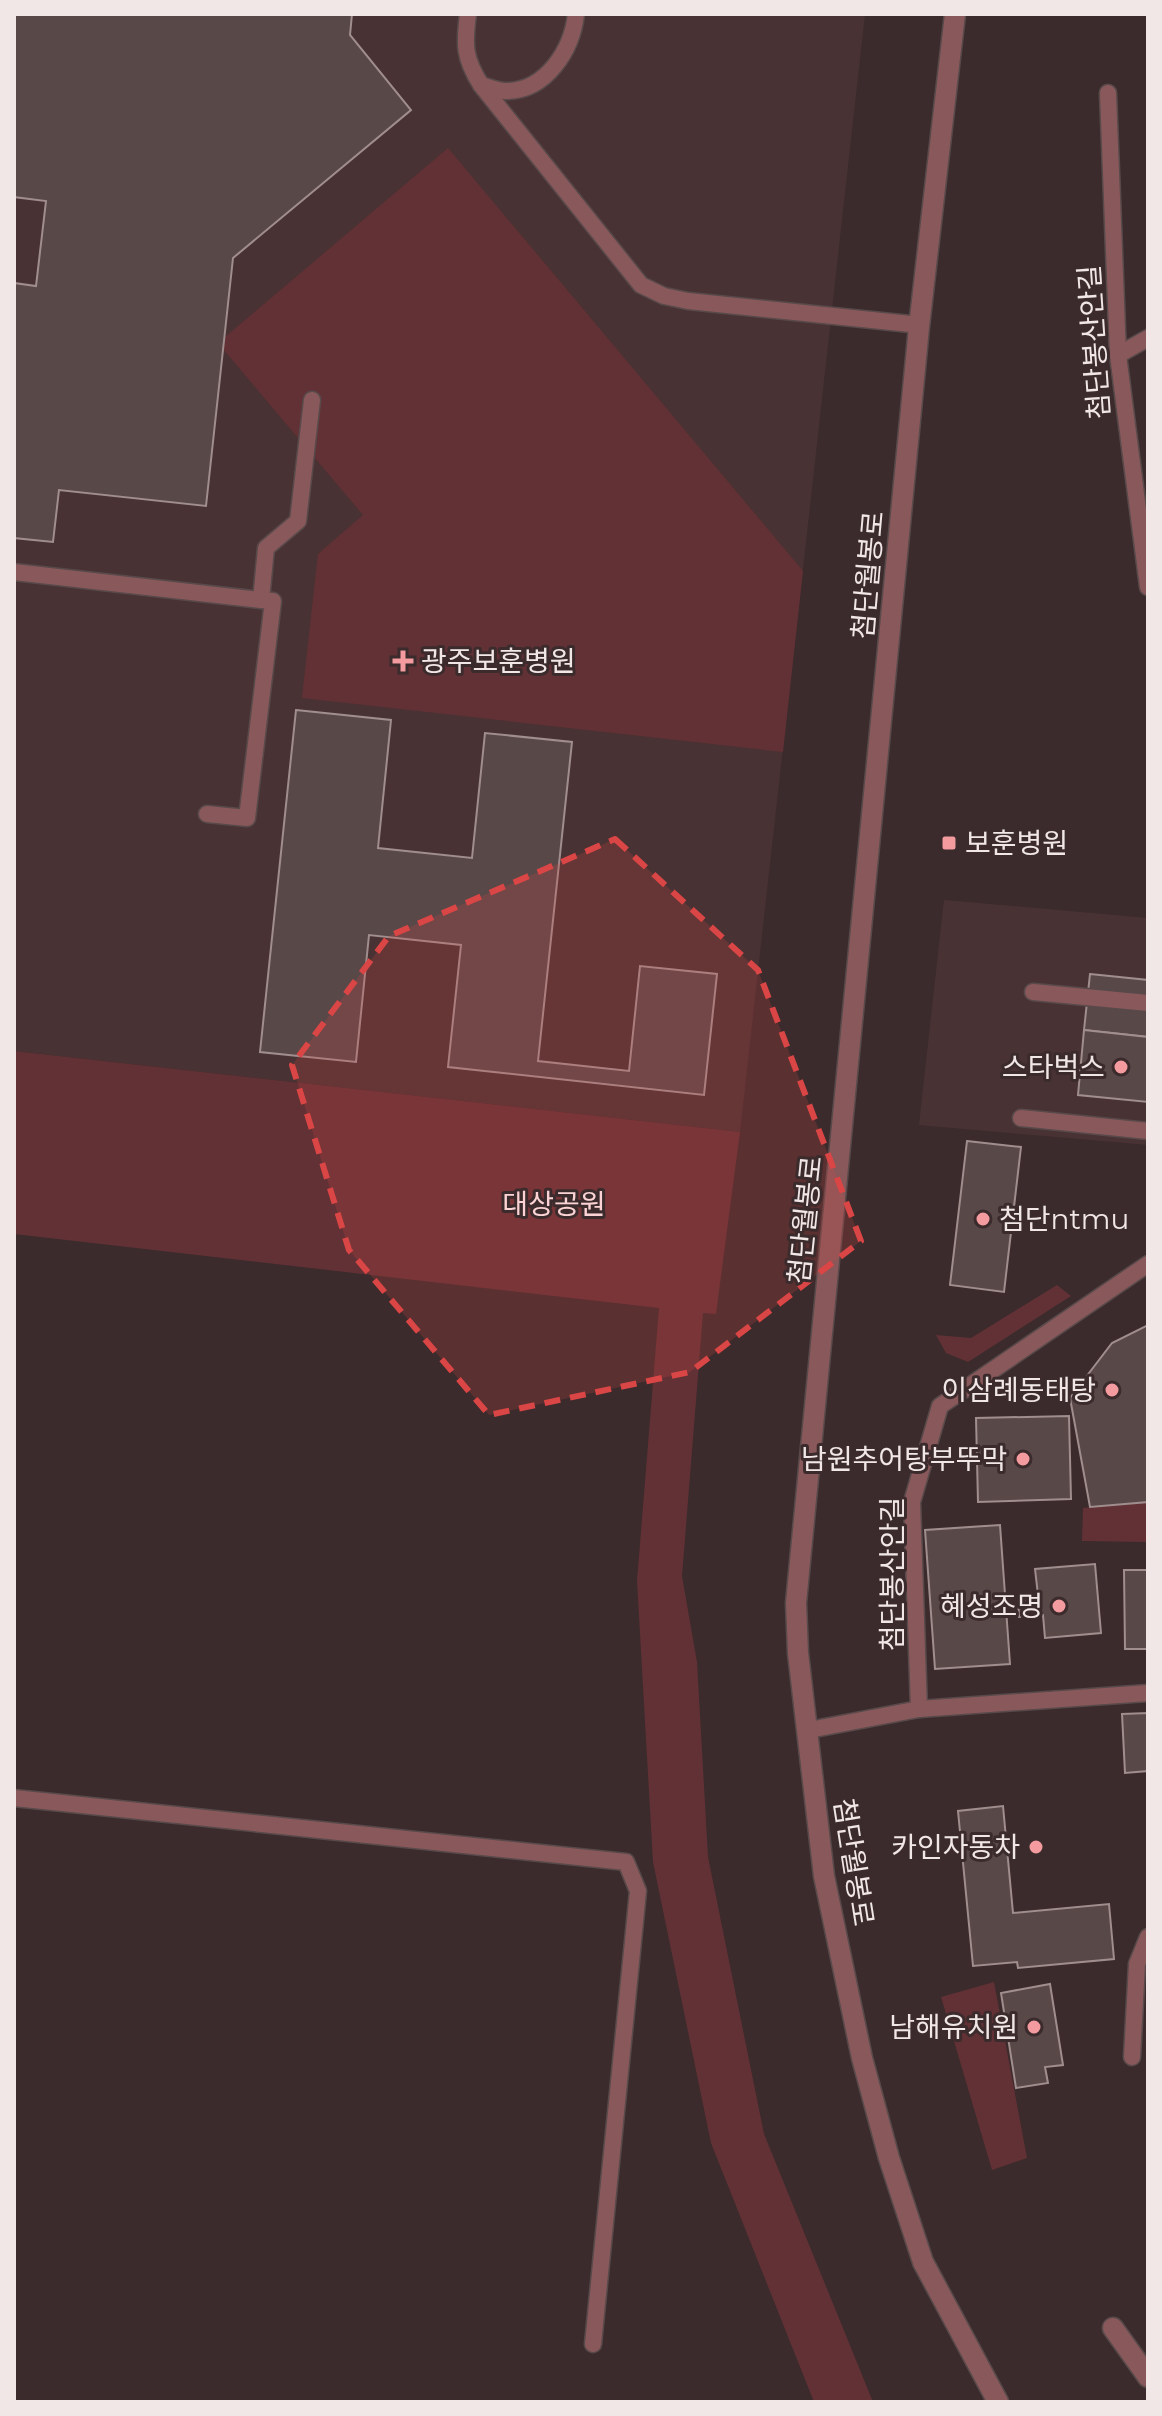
<svg xmlns="http://www.w3.org/2000/svg" width="1162" height="2416" viewBox="0 0 1162 2416" font-family="Montserrat,'Noto Sans KR',sans-serif">
  <rect width="100%" height="100%" fill="#3b2b2c"/>
  <g fill="#493233">
    <path d="M14,14H865L740,1132L14,1051Z"/>
    <path d="M944,900L1148,918V1145L919,1125Z"/>
  </g>
  <g fill="#623135">
    <path d="M448,148L803,571L783,752L302,698L318,554L363,515L218,343Z"/>
    <path d="M14,1051L740,1132L716,1314L703,1313L682,1576L697,1662L708,1857L764,2134L873,2402H814L711,2143L653,1862L637,1581L659,1308L14,1234Z"/>
    <path d="M1057,1285L1071,1296L968,1362L946,1353L936,1335L971,1338Z"/>
    <path d="M1148,1502V1542L1082,1541L1083,1508Z"/>
    <path d="M994,1982L1027,2158L992,2170L941,1997Z"/>
  </g>
  <g fill="#594848" stroke="#a08d8d" stroke-width="2">
    <path d="M14,14H352L350,35L411,110L233,258L206,506L59,490L53,542L14,538V283L36,286L46,201L14,197Z"/>
    <path d="M296,710L391,720L378,848L472,858L485,733L572,742L538,1061L629,1071L640,966L717,974L704,1095L448,1067L461,945L369,935L356,1062L260,1052Z"/>
    <path d="M1090,974L1148,980V1037L1084,1030Z"/>
    <path d="M1084,1030L1148,1037V1102L1078,1095Z"/>
    <path d="M967,1141L1021,1147L1004,1292L950,1285Z"/>
    <path d="M1148,1325V1502L1090,1507L1070,1398L1112,1343Z"/>
    <path d="M1069,1416L1071,1499L978,1502L976,1418Z"/>
    <path d="M1000,1525L1010,1664L935,1669L925,1530Z"/>
    <path d="M1095,1564L1101,1633L1045,1638L1043,1615L1019,1617L1018,1597L1038,1595L1035,1569Z"/>
    <path d="M1124,1570H1148V1649H1125Z"/>
    <path d="M1148,1713V1771L1125,1773L1122,1714Z"/>
    <path d="M1003,1806L1013,1913L1109,1904L1114,1959L1018,1968L1017,1962L973,1966L958,1811Z"/>
    <path d="M1050,1984L1063,2065L1045,2067L1048,2083L1016,2088L1001,1993Z"/>
  </g>
  <g fill="none" stroke-linecap="round" stroke-linejoin="round">
    <defs>
      <g id="service">
        <path d="M468,14C464,45 464,58 481,85L641,285L664,296L688,301L920,325"/>
        <path d="M481,85C489,87 498,91 506,91C546,91 572,50 576,14"/>
        <path d="M1108,93L1118,355L1148,587"/>
        <path d="M1118,355L1148,338"/>
        <path d="M14,572L261,600L266,548L298,521L312,400"/>
        <path d="M207,814L247,818L273,601L261,600"/>
        <path d="M1033,992L1148,1003"/>
        <path d="M1021,1118L1148,1131"/>
        <path d="M919,1709L912,1502L940,1406L1148,1264"/>
        <path d="M809,1730L919,1709L1148,1693"/>
        <path d="M14,1798L626,1862L638,1891L593,2344"/>
        <path d="M1132,2057L1137,1964L1148,1937"/>
      </g>
      <path id="minor" d="M1113,2328L1148,2377"/>
      <path id="tertiary" d="M955,14L919,327L796,1603L798,1653L824,1876L862,2058L889,2158L923,2262L998,2402"/>
    </defs>
    <use href="#service" stroke="#58494a" stroke-width="19"/>
    <use href="#minor" stroke="#58494a" stroke-width="23"/>
    <use href="#tertiary" stroke="#58494a" stroke-width="23"/>
    <use href="#service" stroke="#89585a" stroke-width="16"/>
    <use href="#minor" stroke="#89585a" stroke-width="20"/>
    <use href="#tertiary" stroke="#89585a" stroke-width="20"/>
  </g>
  <path fill="#da4545" fill-opacity="0.2" stroke="#da4545" stroke-width="6" stroke-dasharray="16 10" stroke-linejoin="round" d="M615,839L758,970L861,1241L690,1372L489,1415L349,1250L292,1065L389,936Z"/>
  <g fill="#f49b9f" stroke="#3b2b2c" stroke-width="3">
    <path d="M399 649h8v8h8v8h-8v8h-8v-8h-8v-8h8z"/>
    <rect x="941" y="835" width="16" height="16" rx="4"/>
    <circle cx="1121" cy="1067" r="8"/>
    <circle cx="983" cy="1219" r="8"/>
    <circle cx="1112" cy="1390" r="8"/>
    <circle cx="1023" cy="1459" r="8"/>
    <circle cx="1059" cy="1606" r="8"/>
    <circle cx="1036" cy="1847" r="8"/>
    <circle cx="1034" cy="2027" r="8"/>
  </g>
  <g text-anchor="middle" stroke-width="6" stroke-linejoin="round" paint-order="stroke">
    <g font-size="28" fill="#f2e7e7" stroke="#3b2b2c">
      <text transform="translate(1094 342) rotate(-94)" y="10">첨단봉산안길</text>
      <text transform="translate(868 575) rotate(-85)" y="10">첨단월봉로</text>
      <text transform="translate(805 1220) rotate(-84)" y="10">첨단월봉로</text>
      <text transform="translate(892 1574) rotate(-90)" y="10">첨단봉산안길</text>
      <text transform="translate(854 1862) rotate(81)" y="10">첨단월봉로</text>
    </g>
    <g font-size="28" fill="#f2e7e7" stroke="#3b2b2c" text-anchor="end">
      <text x="421" y="671" text-anchor="start">광주보훈병원</text>
      <text x="965" y="853" text-anchor="start">보훈병원</text>
      <text x="1105" y="1077">스타벅스</text>
      <text x="999" y="1229" text-anchor="start">첨단ntmu</text>
      <text x="1096" y="1400">이삼례동태탕</text>
      <text x="1007" y="1469">남원추어탕부뚜막</text>
      <text x="1043" y="1616">혜성조명</text>
      <text x="1020" y="1857">카인자동차</text>
      <text x="1018" y="2037">남해유치원</text>
    </g>
    <g font-size="28" fill="#fbd3d4" stroke="#3b2b2c">
      <text x="554" y="1214">대상공원</text>
    </g>
  </g>
  <rect width="1162" height="2416" fill="none" stroke="#f2e7e7" stroke-width="32"/>
</svg>
